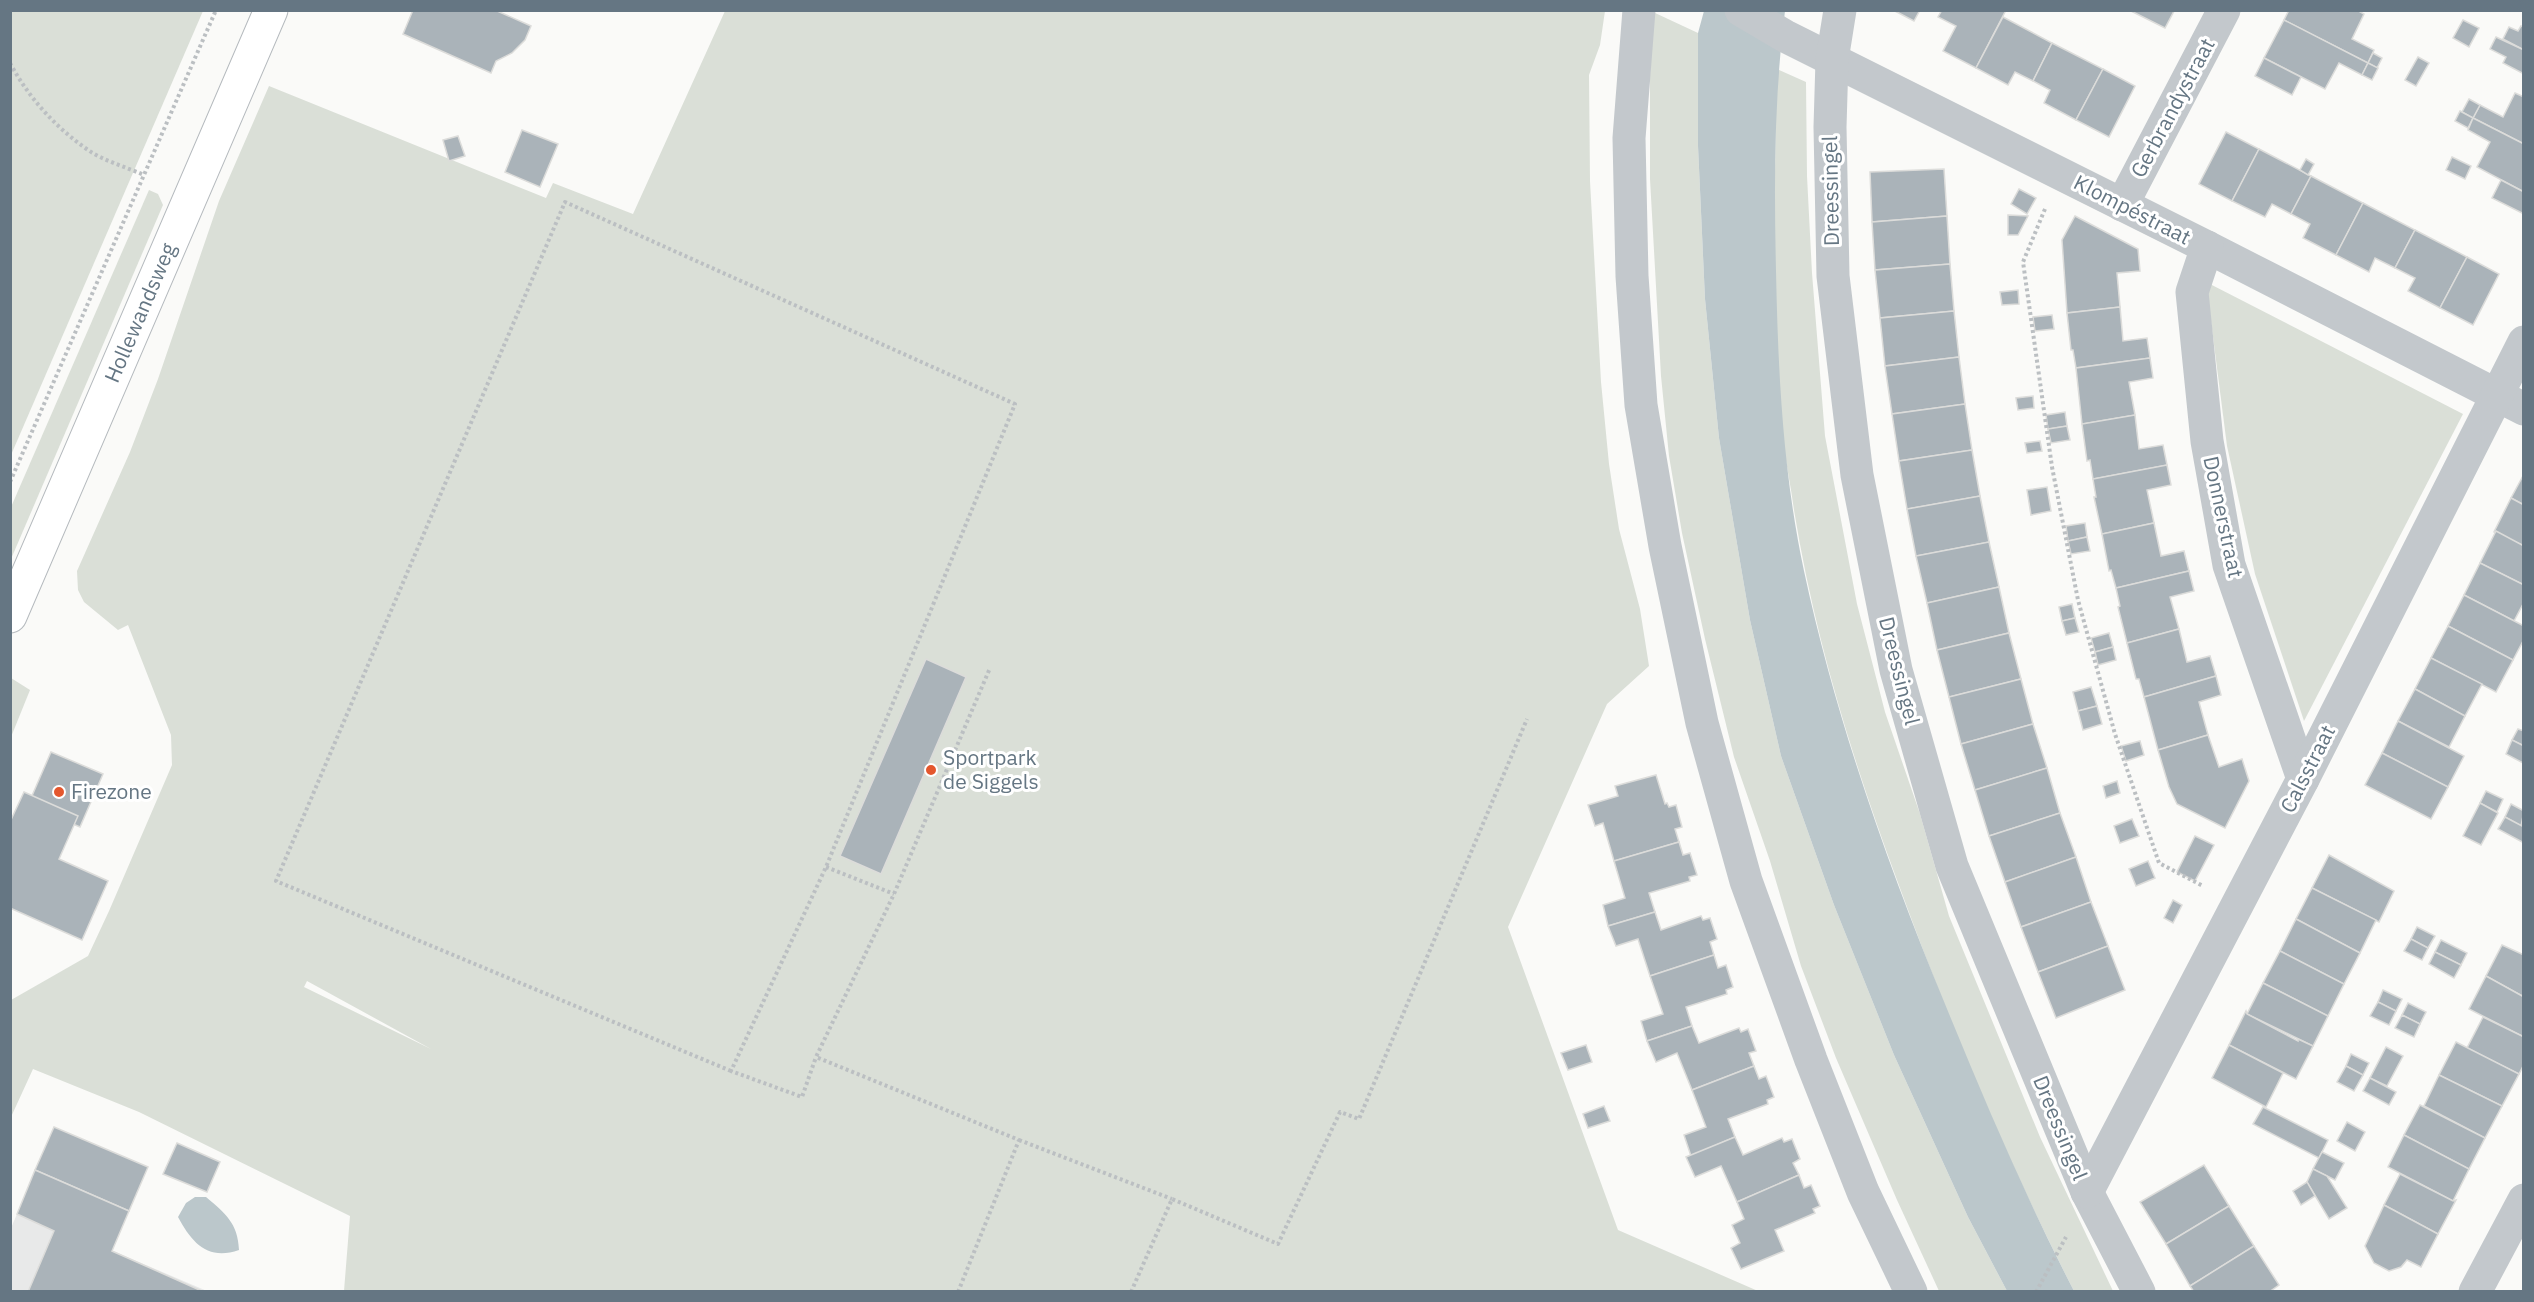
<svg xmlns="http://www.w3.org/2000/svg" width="2534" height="1302" viewBox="0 0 2534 1302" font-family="'IBM Plex Sans',sans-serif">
  <rect width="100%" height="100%" fill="#fafaf8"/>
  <path fill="#e8e9e9" d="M17,1214L92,1242L207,1291L11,1292V1228Z"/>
  <g fill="#dadfd7" fill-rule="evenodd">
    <path d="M10,11H203L11,455H10Z"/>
    <path d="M725,11H1605L1600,45L1589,75L1590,181L1601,382L1609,464L1619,529L1640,609L1649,666L1607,704L1508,927L1618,1230L1758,1291H344L350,1216L139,1112L33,1069L11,1117V1000L88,956L109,911L172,765L171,735L128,625L118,630L84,602L78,590L77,571L130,452L158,379L219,201L269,86L546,198L553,183L633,214ZM307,981L431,1049L304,987Z"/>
    <path d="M1653,12L1698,33V146L1705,299L1719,438L1750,620L1781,756L1834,905L1894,1055L1968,1217L2007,1291H1939L1897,1200L1836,1058L1801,966L1770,861L1734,757L1705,639L1682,533L1669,456L1661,376L1650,179V76Z"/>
    <path d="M1777,69L1806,82L1807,176L1812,273L1825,436L1857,604L1885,712L1920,814L1949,916L2040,1137L2113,1291H2074C2006,1159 1948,1020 1897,880C1852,758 1815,639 1794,510C1791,487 1786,464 1783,441C1772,317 1774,193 1777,69Z"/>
    <path d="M149,190L158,194L163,205L11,559V507Z"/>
    <path d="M2206,282L2463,414L2304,721L2255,574L2227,446Z"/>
    <path d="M11,678L30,690L11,737L10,679Z"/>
  </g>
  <g fill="#bbc7cb">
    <path d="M1704,11H1785C1774,97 1774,184 1776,271C1778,372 1783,473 1804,571C1836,720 1887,863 1945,1004C1985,1102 2026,1198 2074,1291H2007L1968,1217L1894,1055L1834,905L1781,756L1750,620L1719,438L1705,299L1698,146V33Z"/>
    <path d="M195,1197H206C225,1213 238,1223 239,1250C208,1261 192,1243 178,1217L186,1203Z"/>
  </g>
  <g fill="#aab3b9" stroke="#dcdcda" stroke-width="1.5">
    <path d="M413,10H495L531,26L525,40L512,53L496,61L491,73L403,34Z"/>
    <path d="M1893,10H1920L1914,21Z"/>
    <path d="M1942,10H2006L1976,68L1943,51L1956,26L1938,17Z"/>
    <path d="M2129,10H2172L2174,11L2165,28Z"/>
    <path d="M2289,10H2357L2364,14L2352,39L2374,50L2368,63L2284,20Z"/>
    <path d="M2003,17L2052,43L2033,81L2015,72L2008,85L1976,68Z"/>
    <path d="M2284,20L2368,63L2362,75L2339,63L2325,89L2264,58Z"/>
    <path d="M2463,20L2479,28L2469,47L2453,38Z"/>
    <path d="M2521,26L2524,27V50L2503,39L2509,27L2518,31Z"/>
    <path d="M2496,37L2524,50V74L2503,63L2506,57L2490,49Z"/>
    <path d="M2052,43L2103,69L2076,120L2044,103L2050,90L2033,81Z"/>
    <path d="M2373,53L2382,58L2377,68L2368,63Z"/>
    <path d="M2418,57L2429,63L2416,86L2405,80Z"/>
    <path d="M2264,58L2301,77L2292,95L2255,76Z"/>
    <path d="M2368,63L2378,68L2372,80L2362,75Z"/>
    <path d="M2103,69L2135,86L2109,137L2076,120Z"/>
    <path d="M2515,93L2524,97V144L2473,118L2480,105L2503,117Z"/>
    <path d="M2469,99L2480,105L2473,118L2462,112Z"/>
    <path d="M2460,111L2473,118L2468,128L2455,121Z"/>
    <path d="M2473,118L2524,144V192L2477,167L2490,142L2468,130Z"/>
    <path d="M522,130L558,144L540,187L505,172Z"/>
    <path d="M2226,132L2259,149L2232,201L2199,184Z"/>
    <path d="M458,136L465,156L449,161L443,140Z"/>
    <path d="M2259,149L2311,176L2291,214L2272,204L2265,217L2232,201Z"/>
    <path d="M2452,157L2471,166L2465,179L2446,170Z"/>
    <path d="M2306,159L2314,164L2308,175L2300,170Z"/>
    <path d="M1944,169L1947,216L1872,222L1870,172Z"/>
    <path d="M2311,176L2363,203L2336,255L2303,238L2310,224L2291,214Z"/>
    <path d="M2501,180L2524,192V214L2492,198Z"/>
    <path d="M2019,189L2036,198L2027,214L2011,204Z"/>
    <path d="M2363,203L2415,230L2395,268L2375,258L2369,272L2336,255Z"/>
    <path d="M2008,215L2028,216L2018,235H2008Z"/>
    <path d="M1947,216L1950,264L1875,270L1872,222Z"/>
    <path d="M2075,216L2138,249L2140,271L2117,273L2120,307L2067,313L2062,240Z"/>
    <path d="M2415,230L2467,257L2440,308L2408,291L2415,278L2395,268Z"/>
    <path d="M2467,257L2499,274L2473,325L2440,308Z"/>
    <path d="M1950,264L1954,311L1880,318L1875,270Z"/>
    <path d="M2018,290L2019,304L2002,305L2000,292Z"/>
    <path d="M2120,307L2123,341L2147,338L2150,358L2076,368L2073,350H2071L2067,313Z"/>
    <path d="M1954,311L1959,357L1885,366L1880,318Z"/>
    <path d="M2052,315L2054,329L2035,331L2033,317Z"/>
    <path d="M1959,357L1965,404L1892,414L1885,366Z"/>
    <path d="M2150,358L2153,378L2129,382L2135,415L2082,424L2076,368Z"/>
    <path d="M2033,396L2034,408L2018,410L2016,398Z"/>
    <path d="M1965,404L1972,450L1899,461L1892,414Z"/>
    <path d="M2065,412L2067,426L2048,429L2046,415Z"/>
    <path d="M2135,415L2139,449L2163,445L2167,465L2093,479L2090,460L2087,461L2082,424Z"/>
    <path d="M2067,426L2070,440L2051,443L2048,429Z"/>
    <path d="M2040,441L2042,451L2027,453L2025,443Z"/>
    <path d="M1972,450L1980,496L1907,509L1899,461Z"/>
    <path d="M2167,465L2171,485L2147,490L2154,523L2102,534L2094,497H2096L2093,479Z"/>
    <path d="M2524,474V505L2511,498Z"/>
    <path d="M2047,487L2051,511L2031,515L2027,490Z"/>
    <path d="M1980,496L1989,542L1916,556L1907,509Z"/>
    <path d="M2511,498L2524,505V546L2494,532Z"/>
    <path d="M2085,523L2087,537L2068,541L2066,526Z"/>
    <path d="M2154,523L2161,556L2184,551L2189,571L2116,588L2111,570L2109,571L2102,534Z"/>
    <path d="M2496,531L2524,546V585L2480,563Z"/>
    <path d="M2087,537L2090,551L2071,554L2068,541Z"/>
    <path d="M1989,542L1999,587L1927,603L1916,556Z"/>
    <path d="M2480,563L2524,585V602L2514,621L2464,595Z"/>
    <path d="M2189,571L2194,591L2170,597L2179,629L2127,643L2118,607L2120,606L2116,588Z"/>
    <path d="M1999,587L2009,633L1937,650L1927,603Z"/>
    <path d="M2464,595L2524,626V639L2513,660L2448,626Z"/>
    <path d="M2072,604L2075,618L2062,621L2059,607Z"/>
    <path d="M2075,618L2079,632L2066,635L2062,621Z"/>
    <path d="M2448,626L2513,660L2496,692L2431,658Z"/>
    <path d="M2179,629L2187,662L2210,656L2216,676L2144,697L2139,679H2136L2127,643Z"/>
    <path d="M2009,633L2021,679L1949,697L1937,650Z"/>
    <path d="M2109,633L2113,647L2095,652L2091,638Z"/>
    <path d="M2113,647L2116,660L2098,665L2095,652Z"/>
    <path d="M2431,658L2482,684L2465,716L2415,689Z"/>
    <path d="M926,659L966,677L881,874L840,856Z"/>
    <path d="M2216,676L2221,695L2199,702L2208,735L2158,750L2144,697Z"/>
    <path d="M2021,679L2033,724L1961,744L1949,697Z"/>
    <path d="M2091,687L2097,706L2078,711L2073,692Z"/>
    <path d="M2415,689L2465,716L2449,747L2398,721Z"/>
    <path d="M2097,706L2102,724L2083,730L2078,711Z"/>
    <path d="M2398,721L2464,756L2448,787L2382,753Z"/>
    <path d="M2033,724L2047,768L1975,790L1961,744Z"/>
    <path d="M2518,729L2524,731V746L2512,740Z"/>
    <path d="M2208,735L2219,767L2242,759L2249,781L2225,828L2177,804L2169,787L2158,750Z"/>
    <path d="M2512,740L2524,746L2523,763L2506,754Z"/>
    <path d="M2140,741L2144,755L2126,761L2121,746Z"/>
    <path d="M51,752L103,774L80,827L28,805Z"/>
    <path d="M2382,753L2448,787L2431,819L2365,785Z"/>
    <path d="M2047,768L2060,813L1989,836L1975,790Z"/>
    <path d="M1656,775L1665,804L1667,803L1669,807L1676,805L1682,827L1675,829L1679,842L1614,861L1603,823L1595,826L1588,805L1618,796L1615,786Z"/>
    <path d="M2117,781L2120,793L2106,798L2103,786Z"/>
    <path d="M2486,791L2503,799L2497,812L2480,803Z"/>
    <path d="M24,792L78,816L59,859L108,881L82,940L10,908V822Z"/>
    <path d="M2480,803L2498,813L2481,845L2463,836Z"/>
    <path d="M2511,804L2524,811L2521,826L2505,817Z"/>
    <path d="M2060,813L2076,857L2005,882L1989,836Z"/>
    <path d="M2505,817L2524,827V843L2498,829Z"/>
    <path d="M2132,819L2139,836L2120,843L2114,826Z"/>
    <path d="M2195,836L2214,845L2195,881L2177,872Z"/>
    <path d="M1679,842L1683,855L1690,853L1697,875L1689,877L1690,881L1649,893L1655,912L1608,926L1603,905L1625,898L1614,861Z"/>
    <path d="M2329,855L2394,891L2379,922L2312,888Z"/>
    <path d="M2076,857L2091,902L2021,927L2005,882Z"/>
    <path d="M2148,861L2155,878L2136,886L2129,869Z"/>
    <path d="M2312,888L2376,920L2360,953L2296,919Z"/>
    <path d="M2173,900L2182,905L2173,923L2164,918Z"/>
    <path d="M2091,902L2108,946L2038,972L2021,927Z"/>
    <path d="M1655,912L1661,930L1701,916L1703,920L1710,918L1717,939L1710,942L1714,955L1650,976L1638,939L1616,946L1608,926Z"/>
    <path d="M2296,919L2360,953L2344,984L2280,951Z"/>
    <path d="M2417,927L2435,936L2428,948L2411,939Z"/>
    <path d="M2411,939L2428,948L2422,960L2404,951Z"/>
    <path d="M2441,940L2467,953L2461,965L2435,952Z"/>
    <path d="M2502,945L2524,955V997L2486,976Z"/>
    <path d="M2108,946L2125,990L2056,1018L2038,972Z"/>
    <path d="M2280,951L2344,984L2328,1016L2263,983Z"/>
    <path d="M2435,952L2461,965L2454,978L2429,964Z"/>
    <path d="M1714,955L1718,968L1726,965L1733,987L1726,990L1727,994L1686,1007L1692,1026L1647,1041L1641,1021L1663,1014L1650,976Z"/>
    <path d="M2486,976L2524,997V1037L2469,1009Z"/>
    <path d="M2263,983L2328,1016L2313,1046L2247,1014Z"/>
    <path d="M2383,990L2402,999L2396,1011L2378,1002Z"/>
    <path d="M2378,1002L2396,1011L2389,1025L2370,1016Z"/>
    <path d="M2408,1003L2426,1012L2420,1024L2402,1015Z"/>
    <path d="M2246,1011L2247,1014L2298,1041V1039L2313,1046L2296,1079L2229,1045Z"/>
    <path d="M2402,1015L2420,1024L2414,1037L2395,1028Z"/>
    <path d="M2483,1017L2524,1037V1064L2519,1074L2467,1048Z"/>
    <path d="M1692,1026L1699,1043L1739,1028L1741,1032L1748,1029L1756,1051L1749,1053L1754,1066L1692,1090L1677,1053L1656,1062L1647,1041Z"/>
    <path d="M2456,1042L2519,1074L2502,1106L2439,1075Z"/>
    <path d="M1586,1045L1592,1062L1568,1070L1561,1053Z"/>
    <path d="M2229,1045L2283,1073L2266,1107L2212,1078Z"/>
    <path d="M2386,1047L2403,1056L2387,1086L2370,1078Z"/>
    <path d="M2351,1054L2369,1063L2363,1075L2346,1066Z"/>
    <path d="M1754,1066L1759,1079L1766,1076L1774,1097L1767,1100L1768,1104L1728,1119L1735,1137L1691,1156L1684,1135L1706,1127L1692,1090Z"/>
    <path d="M2346,1066L2363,1075L2354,1091L2337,1082Z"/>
    <path d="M2439,1075L2502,1106L2485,1138L2424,1106Z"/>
    <path d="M2370,1078L2396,1092L2389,1105L2363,1091Z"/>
    <path d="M2420,1105L2485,1138L2469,1169L2404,1135Z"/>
    <path d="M1604,1106L1610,1121L1588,1128L1583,1114Z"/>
    <path d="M2263,1107L2328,1140L2319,1158L2253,1124Z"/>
    <path d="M2347,1122L2365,1132L2355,1151L2337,1141Z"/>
    <path d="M54,1127L148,1167L129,1211L35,1170Z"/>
    <path d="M2404,1135L2469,1169L2453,1201L2388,1167Z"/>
    <path d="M1735,1137L1743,1155L1782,1138L1784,1142L1792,1139L1800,1159L1793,1163L1799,1175L1737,1202L1721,1166L1695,1177L1686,1157Z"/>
    <path d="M177,1143L220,1162L207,1192L163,1174Z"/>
    <path d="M2322,1152L2344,1163L2335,1180L2313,1169Z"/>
    <path d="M2204,1165L2229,1206L2166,1244L2140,1202Z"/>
    <path d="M2313,1169L2327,1176L2347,1208L2329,1219L2307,1182Z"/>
    <path d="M35,1170L129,1211L112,1251L204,1292H28L54,1231L17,1214Z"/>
    <path d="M2400,1174L2453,1201L2456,1200L2438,1234L2384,1205Z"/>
    <path d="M1799,1175L1804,1188L1811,1185L1820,1206L1813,1209L1815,1213L1775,1230L1784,1251L1741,1269L1731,1248L1740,1243L1732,1225L1744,1219L1737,1202Z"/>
    <path d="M2307,1182L2315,1196L2301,1205L2293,1191Z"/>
    <path d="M2384,1205L2438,1234L2421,1267L2407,1260L2401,1267L2389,1271L2374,1263L2365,1246Z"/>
    <path d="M2229,1206L2254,1246L2190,1286L2166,1244Z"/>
    <path d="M2254,1246L2279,1285L2269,1292H2194L2190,1286Z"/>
  </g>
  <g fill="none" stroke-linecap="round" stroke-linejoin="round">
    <defs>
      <g id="major">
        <path id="s1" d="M10,616L271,10"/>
      </g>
    </defs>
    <use href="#major" stroke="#b5babe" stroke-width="35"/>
    <g stroke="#bbbfc2" stroke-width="4" stroke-dasharray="3 3" stroke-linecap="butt">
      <path d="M10,63C29,98 55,127 88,150C104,161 126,167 144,175"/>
      <path d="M2045,209L2023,262L2052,467L2078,600L2115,734L2159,863L2203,886"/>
      <path d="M10,482L216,10"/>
      <path d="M826,867L894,894"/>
      <path d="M731,1071L276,881L565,202L1015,404L826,867L731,1071L802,1097L816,1057"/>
      <path d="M1019,1140L1172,1199"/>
      <path d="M958,1292L1019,1140L816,1057L894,894L990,668"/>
      <path d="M1131,1292L1172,1199L1278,1244L1340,1112L1359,1119L1527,719"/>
      <path d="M2036,1292L2066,1237"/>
    </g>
    <g stroke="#c3c8cc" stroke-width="33">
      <path d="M1639,10L1629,138L1632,276L1641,405L1665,546L1702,723L1746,881L1811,1060L1863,1192L1911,1292"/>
      <path d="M1741,10L1785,36L2207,247L2524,409"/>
      <path d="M1840,10L1832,60L1830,127L1833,276L1857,475L1896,670L1952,866L2087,1192L2139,1292"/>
      <path d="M2122,205L2224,10"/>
      <path d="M2207,247L2192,292L2207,441L2229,565L2303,779"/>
      <path d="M2087,1192L2303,779L2524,342"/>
      <path d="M2475,1292L2524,1200"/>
    </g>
    <use href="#major" stroke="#fff" stroke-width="33"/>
  </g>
  <g fill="#e4572e" stroke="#fff" stroke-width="2">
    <circle cx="931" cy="770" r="6"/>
    <circle cx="59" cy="792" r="6"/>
  </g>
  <g text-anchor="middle" stroke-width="6" stroke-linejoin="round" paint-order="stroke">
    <g font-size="21" fill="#657683" stroke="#fff">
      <text transform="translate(2173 108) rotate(-62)" y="7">Gerbrandystraat</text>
      <text transform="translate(1831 191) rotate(-91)" y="7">Dreessingel</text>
      <text transform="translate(2132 210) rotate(27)" y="7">Klompéstraat</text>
      <text dy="7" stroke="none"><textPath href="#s1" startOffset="330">Hollewandsweg</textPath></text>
      <text transform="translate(2223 517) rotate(78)" y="7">Donnerstraat</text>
      <text transform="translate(1899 671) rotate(76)" y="7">Dreessingel</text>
      <text transform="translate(2308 769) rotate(-63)" y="7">Calsstraat</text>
      <text transform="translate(2060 1128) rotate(68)" y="7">Dreessingel</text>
    </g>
    <g font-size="21" fill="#657683" stroke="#fff" text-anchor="start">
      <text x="943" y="765">Sportpark<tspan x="943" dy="24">de Siggels</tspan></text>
      <text x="71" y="799">Firezone</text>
    </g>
  </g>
  <rect width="2534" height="1302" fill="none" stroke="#657683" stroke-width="24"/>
</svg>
